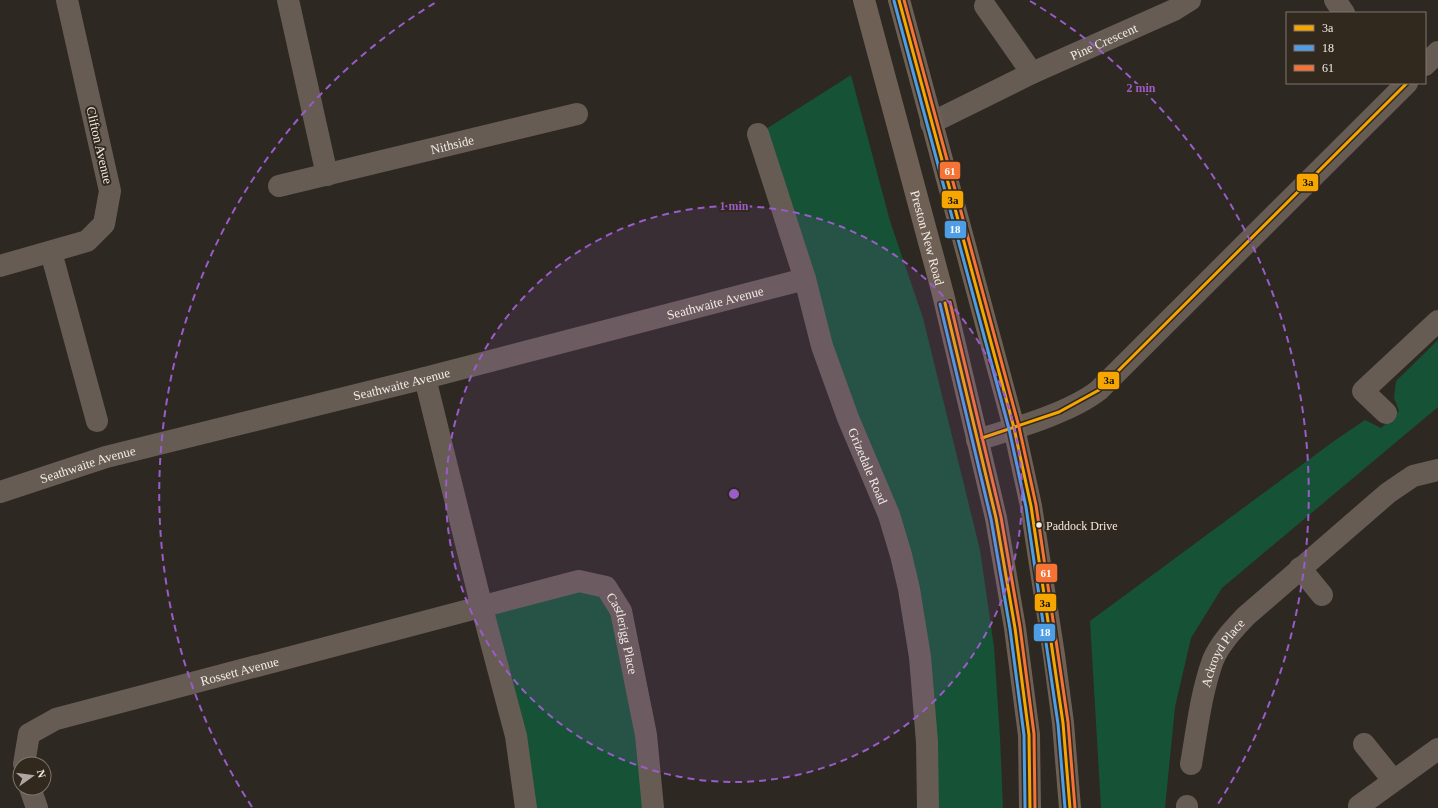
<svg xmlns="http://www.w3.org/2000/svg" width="1438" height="808" viewBox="0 0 1438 808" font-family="'Times New Roman',serif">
  <rect width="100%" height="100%" fill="#2d2822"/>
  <g fill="#165235">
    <path d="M851,75L890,221L923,318L980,550L994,647L1000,737L1003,808H928L909,589L758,134Z"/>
    <path d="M1438,340V407L1222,588L1191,638L1175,707L1165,808H1101L1090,621L1334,441L1365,420L1381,428L1399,411L1394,398L1396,381Z"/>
    <path d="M606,587L653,808H526L482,608Z"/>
  </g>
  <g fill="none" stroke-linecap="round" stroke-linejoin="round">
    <g stroke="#665c54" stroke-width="22">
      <path d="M288,0L327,175"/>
      <path d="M1335,0L1344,13"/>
      <path d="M985,6L1032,73"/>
      <path d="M1425,65L1438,52"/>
      <path id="s1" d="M931,123L1032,73L1174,10L1190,0"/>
      <path id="s2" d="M758,134L805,279L822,346L848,418L889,515L901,555L909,589L920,657L927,742L928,808"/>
      <path id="s3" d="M279,186L577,114"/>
      <path d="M51,252L97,421"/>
      <path d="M0,266L87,241L104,224L110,191L67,0"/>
      <path d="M425,378L482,608L516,736L526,808"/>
      <path d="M1386,413L1363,391L1438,321"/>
      <path d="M977,440C1013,429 1070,413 1099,390L1407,83"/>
      <path id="s4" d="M0,492L106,457L425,378L805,279"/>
      <path d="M1300,568L1322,595"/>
      <path d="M1364,744L1393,780"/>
      <path id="s5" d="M24,764L29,734L56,719L579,581L606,587L621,611L646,735L653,808"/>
      <path id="s6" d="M1191,764C1197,730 1201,693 1213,660C1220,643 1234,629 1246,616L1388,493L1413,476L1438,470"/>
      <path d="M30,788L37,808"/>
      <path d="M1187,806V808"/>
      <path d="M1359,806L1438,749"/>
    </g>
    <g stroke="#6f6055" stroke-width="22">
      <path id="s7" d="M864,0L943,294L996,518L1015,628L1029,735L1030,808"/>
      <path d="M899,0L1014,428L1031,506L1054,655L1063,723L1070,808"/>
    </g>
    <defs>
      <g id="bus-1">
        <path d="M899,0L1014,428L1031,506L1063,723L1070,808"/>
        <path d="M945,303L996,518L1015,628L1029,735L1030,808"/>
        <path d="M982,438L1059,412L1099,390L1407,83"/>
      </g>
      <g id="bus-2">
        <path d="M894,1L1009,429L1026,507L1058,724L1065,808"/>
        <path d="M940,304L991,519L1010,629L1024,735L1025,808"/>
      </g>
      <g id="bus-3">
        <path d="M904,0L1019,427L1036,505L1068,722L1075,808"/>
        <path d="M950,302L1001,517L1020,627L1034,734L1035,808"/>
      </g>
    </defs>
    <use href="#bus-1" stroke="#31281e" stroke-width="6"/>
    <use href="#bus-2" stroke="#31281e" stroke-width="6"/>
    <use href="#bus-3" stroke="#31281e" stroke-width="6"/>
    <use href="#bus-1" stroke="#f7a600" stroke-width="3"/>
    <use href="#bus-2" stroke="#4d9ee5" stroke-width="3"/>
    <use href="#bus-3" stroke="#f57335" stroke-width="3"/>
  </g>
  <circle cx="734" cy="494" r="288" fill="#995cc8" fill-opacity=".12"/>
  <g fill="none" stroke="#995cc8" stroke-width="2" stroke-dasharray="7 5">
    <circle cx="734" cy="494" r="288"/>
    <path d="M252 807A575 575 0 0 1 438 1M1030 1A575 575 0 0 1 1216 807"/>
  </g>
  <circle fill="#f2ece5" stroke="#31281e" stroke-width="1.5" cx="1039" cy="525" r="3.5"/>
  <g text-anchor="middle" stroke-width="4" stroke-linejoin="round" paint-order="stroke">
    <g font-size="12" fill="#f2ece5" stroke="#31281e" text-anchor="start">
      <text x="1046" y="530">Paddock Drive</text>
    </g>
    <g font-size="13" fill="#f2ece5" stroke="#31281e">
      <text dy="5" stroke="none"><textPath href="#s1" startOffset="191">Pine Crescent</textPath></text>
      <text dy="5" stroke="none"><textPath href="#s3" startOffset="178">Nithside</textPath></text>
      <text transform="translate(100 145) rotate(77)" y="5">Clifton Avenue</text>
      <text dy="5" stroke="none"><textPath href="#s7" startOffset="246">Preston New Road</textPath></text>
      <text dy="5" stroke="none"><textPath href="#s4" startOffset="740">Seathwaite Avenue</textPath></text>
      <text dy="5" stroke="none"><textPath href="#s4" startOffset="416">Seathwaite Avenue</textPath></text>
      <text dy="5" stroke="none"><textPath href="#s4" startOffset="92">Seathwaite Avenue</textPath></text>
      <text dy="5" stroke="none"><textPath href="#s2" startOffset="350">Grizedale Road</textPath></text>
      <text dy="5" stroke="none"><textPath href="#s5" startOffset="680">Castlerigg Place</textPath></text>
      <text dy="5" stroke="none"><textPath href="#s6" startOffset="117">Ackroyd Place</textPath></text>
      <text dy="5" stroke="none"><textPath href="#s5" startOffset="251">Rossett Avenue</textPath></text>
    </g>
  </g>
  <circle cx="734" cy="494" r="6" fill="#995cc8" stroke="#31281e" stroke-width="2"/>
  <g font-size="12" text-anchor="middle" font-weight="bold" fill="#995cc8" stroke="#31281e" stroke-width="4" stroke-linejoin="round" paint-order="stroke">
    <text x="1141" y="92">2 min</text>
    <text x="734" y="210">1 min</text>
  </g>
  <g stroke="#31281e" stroke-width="1.5">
    <rect x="939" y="161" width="22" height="19" rx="4" fill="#f57335"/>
    <rect x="1296" y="173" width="23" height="19" rx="4" fill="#f7a600"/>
    <rect x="941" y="190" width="23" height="19" rx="4" fill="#f7a600"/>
    <rect x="944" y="220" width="23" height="19" rx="4" fill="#4d9ee5"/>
    <rect x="1097" y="371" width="23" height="19" rx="4" fill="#f7a600"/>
    <rect x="1035" y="563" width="23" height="20" rx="4" fill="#f57335"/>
    <rect x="1034" y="593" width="23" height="19" rx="4" fill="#f7a600"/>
    <rect x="1033" y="623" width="23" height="19" rx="4" fill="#4d9ee5"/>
  </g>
  <g font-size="11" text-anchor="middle" font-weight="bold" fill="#fff">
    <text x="950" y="175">61</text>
    <text x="955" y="233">18</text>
    <text x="1046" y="577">61</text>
    <text x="1045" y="636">18</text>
  </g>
  <g font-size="11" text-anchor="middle" font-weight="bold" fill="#111">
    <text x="1308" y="186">3a</text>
    <text x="953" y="204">3a</text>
    <text x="1109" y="384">3a</text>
    <text x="1045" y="607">3a</text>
  </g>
  <rect x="1286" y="12" width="140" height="72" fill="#31281e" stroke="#7e766e"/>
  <rect x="1294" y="25" width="20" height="6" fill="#f7a600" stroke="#7e766e"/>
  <text x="1322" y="32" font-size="12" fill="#f2ece5">3a</text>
  <rect x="1294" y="45" width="20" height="6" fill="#4d9ee5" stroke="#7e766e"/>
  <text x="1322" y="52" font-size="12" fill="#f2ece5">18</text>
  <rect x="1294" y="65" width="20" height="6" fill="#f57335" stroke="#7e766e"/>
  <text x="1322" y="72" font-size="12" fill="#f2ece5">61</text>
  <g transform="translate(32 776) rotate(76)"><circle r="19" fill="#31281e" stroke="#7e766e"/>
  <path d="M0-3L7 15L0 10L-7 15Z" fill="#ada7a1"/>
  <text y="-6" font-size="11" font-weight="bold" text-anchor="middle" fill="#f2ece5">N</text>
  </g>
</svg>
